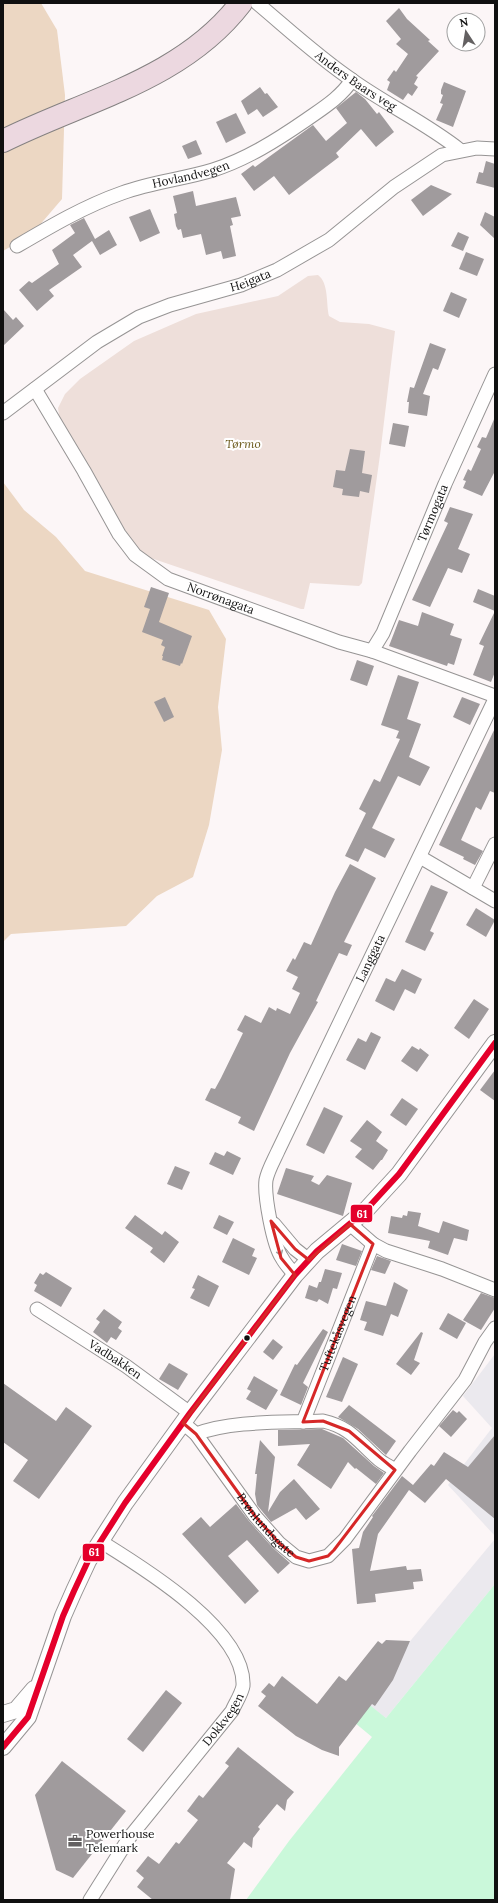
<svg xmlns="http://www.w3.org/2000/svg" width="498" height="1903" viewBox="0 0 498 1903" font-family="Lora,serif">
  <rect width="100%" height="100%" fill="#fcf6f7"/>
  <g fill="#ebe9ee">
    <path d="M495,1354V1536L448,1485L492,1428L463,1396Z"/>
    <path d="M495,1539V1584L386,1718L366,1703L392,1663Z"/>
  </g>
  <g fill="#ecd7c3">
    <path d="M3,3H41L57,30L65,95L62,199L32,234L3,251Z"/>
    <path d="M3,482L24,510L56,537L85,571L209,610L226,639L218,707L222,750L209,825L193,877L157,896L126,926L11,934L3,942Z"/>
  </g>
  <path fill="#eedfda" d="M318,275C329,283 326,304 329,316L340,322L369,324L395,331L380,455L362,583L359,586L310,583L304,609H301L142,555L117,536L60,422L58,408L65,394L80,379L134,341L196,314L278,296L308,276Z"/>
  <path fill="#caf8da" d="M495,1584V1900H246L289,1841L372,1737L337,1708L352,1691L386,1718Z"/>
  <g fill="#a09b9d">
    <path d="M399,8L407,19L430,40L428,41L439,51L416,76L418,77L414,84L418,87L412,96L408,93L403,100L387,90L390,82L387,80L394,70L396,72L408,54L396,44L401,39L386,21Z"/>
    <path d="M444,82L466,91L453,127L436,120L443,104L440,103L443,95L441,94V90Z"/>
    <path d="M260,87L265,94L267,93L278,107L263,117L257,109L248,115L241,101Z"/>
    <path d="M356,92L365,99L377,114L379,112L394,132L376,147L361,129L336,153L339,157L289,195L274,176L254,191L241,174L253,165L255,167L313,125L326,141L347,123L336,108Z"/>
    <path d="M236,113L246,133L226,143L216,122Z"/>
    <path d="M196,140L202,154L188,159L182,146Z"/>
    <path d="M486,161L495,164V188L476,183L479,172L483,173Z"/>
    <path d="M431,185L452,194L423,216L411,200Z"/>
    <path d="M193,191L196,206L236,197L241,216L231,218L233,225L230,226L236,256L223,259L221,251L206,255L201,234L183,238L181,229L178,230L176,226L174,214L177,213L173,196Z"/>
    <path d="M150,209L160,233L140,242L129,217Z"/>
    <path d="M485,212L495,217V239L480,225Z"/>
    <path d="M84,218L95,239L109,230L117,245L100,255L92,241L73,255L82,267L49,290L54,296L37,311L19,290L29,281L32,283L59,264L52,250L75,233L70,225Z"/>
    <path d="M458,232L469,237L463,251L451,246Z"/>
    <path d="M466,252L484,259L477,276L459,269Z"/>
    <path d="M451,292L467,299L459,318L443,311Z"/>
    <path d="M3,309L13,320L16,317L24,326L3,346Z"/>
    <path d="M430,343L446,349L438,370L433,368L423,394L430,396L427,416L408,413L409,402H407L410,387L414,388Z"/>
    <path d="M495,417V471L482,496L463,488L466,481L463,480L468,469L471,471L481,449L477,447L482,437L486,438Z"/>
    <path d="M393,423L409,426L405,447L389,444Z"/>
    <path d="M350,449L365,451L362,473L372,475L369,493L360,491L359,497L342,495L343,489L333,487L336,470L345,471Z"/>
    <path d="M450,507L473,514L458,549L470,554L462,573L448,568L430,607L412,600L448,523L444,521Z"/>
    <path d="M151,587L169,593L159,622L192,636L182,664L181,663L180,666L162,660L163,656H162L165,647L161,645L163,640L142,632L150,609L144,607Z"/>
    <path d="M478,589L495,596V611L473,602Z"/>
    <path d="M495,611V672L491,682L473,675L484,646L479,644Z"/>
    <path d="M422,612L454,624L450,635L462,639L454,665L448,663L447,666L389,646L399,620L418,626Z"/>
    <path d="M357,660L374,666L367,686L350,680Z"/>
    <path d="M398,675L419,682L407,719L421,724L409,757L430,767L420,786L398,776L372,828L395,839L385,858L365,848L358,862L345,856L366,813L359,809L374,779L380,782L400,739L396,738L399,731L381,725Z"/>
    <path d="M165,697L174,717L164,722L154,702Z"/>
    <path d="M462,697L480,704L470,725L453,717Z"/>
    <path d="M495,728V793L490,791L481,810L476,807L461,840L483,851L475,865L463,859L464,857L439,845Z"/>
    <path d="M350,864L376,878L344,942L352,945L347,956L339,953L316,1001L318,1002L290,1053L254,1131L238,1123L241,1117L205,1100L211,1088L215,1089L221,1078L243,1033L237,1030L245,1015L261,1023L269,1007L276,1011L277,1008L290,1014L300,993L292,989L298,977L286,971L293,958L295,960L304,942L311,945L335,892Z"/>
    <path d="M431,885L448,892L430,931L434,933L425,951L405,942Z"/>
    <path d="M476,908L495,920L486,937L466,925Z"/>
    <path d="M402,969L422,979L415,994L405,989L394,1011L375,1001L386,978L395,982Z"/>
    <path d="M474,999L489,1009L469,1039L454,1028Z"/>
    <path d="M371,1032L381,1037L365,1070L346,1060L358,1038L366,1042Z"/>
    <path d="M412,1046L419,1050L420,1048L429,1055L417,1072L401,1061Z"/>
    <path d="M495,1070V1101L480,1090Z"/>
    <path d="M402,1098L418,1109L406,1126L390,1115Z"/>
    <path d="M324,1107L343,1116L324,1154L306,1145Z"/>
    <path d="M367,1120L382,1132L376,1141L388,1150L382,1160H381L373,1170L355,1157L362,1149L350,1141Z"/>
    <path d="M227,1151L241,1158L233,1175L209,1164L215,1152L224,1156Z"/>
    <path d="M175,1166L190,1172L182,1190L167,1184Z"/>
    <path d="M286,1168L314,1176L311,1181L319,1185L327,1175L352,1183L343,1216L277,1194Z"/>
    <path d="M408,1211L421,1213L418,1226L439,1233L443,1221L469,1230L467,1241L454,1238L448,1255L428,1248L430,1241L388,1233L391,1216L402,1218L403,1215L407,1216Z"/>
    <path d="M135,1215L162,1235L165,1231L179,1242L164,1263L150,1252L153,1248L125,1228Z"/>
    <path d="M219,1215L234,1222L227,1235L213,1228Z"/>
    <path d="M233,1238L255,1249L252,1256L257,1258L249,1275L222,1262Z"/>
    <path d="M342,1244L362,1251L356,1266L336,1260Z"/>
    <path d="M377,1256L391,1261L385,1274L371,1270Z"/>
    <path d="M325,1269L342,1273L337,1289L333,1288L328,1304L319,1299L317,1302L305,1298L309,1285L317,1288L319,1282H321Z"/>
    <path d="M46,1272L72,1288L61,1307L34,1291L37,1285L34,1283L40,1273L43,1275Z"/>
    <path d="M198,1275L219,1286L209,1307L190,1298L195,1289L192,1288Z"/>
    <path d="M394,1282L408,1290L398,1317L391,1314L383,1336L364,1330L367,1322L360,1320L366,1301L386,1306Z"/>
    <path d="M481,1293L495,1298V1308L481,1330L463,1320Z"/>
    <path d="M104,1309L122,1322L118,1328L122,1331L116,1340L111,1337L107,1343L93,1332L100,1322L96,1319Z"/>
    <path d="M448,1313L466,1323L457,1339L439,1329Z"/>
    <path d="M323,1329L328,1332L303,1383L308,1387L301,1405L280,1395L295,1364L297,1365Z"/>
    <path d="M421,1332L423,1333L414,1360L420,1363L411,1375L396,1364Z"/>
    <path d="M273,1339L283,1347L273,1360L263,1352Z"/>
    <path d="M343,1357L358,1364L342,1402L326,1397Z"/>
    <path d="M169,1363L188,1374L178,1390L159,1379Z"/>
    <path d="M254,1376L278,1390L266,1410L246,1399L251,1391L247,1389Z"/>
    <path d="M3,1383L56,1421L66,1407L92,1426L39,1499L13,1481L28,1460L3,1442Z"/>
    <path d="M349,1405L396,1441L386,1455L358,1429L338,1417Z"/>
    <path d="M453,1410L457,1413L459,1411L467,1419L451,1437L439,1426Z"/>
    <path d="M322,1429L343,1438L374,1466L384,1473L376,1484L356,1468L355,1469L348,1462L331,1489L297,1465L310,1444L278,1446V1430Z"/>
    <path d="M495,1435V1519L446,1479L425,1503L409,1490L378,1534L370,1571L406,1566L407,1570L421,1569L423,1581L413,1582L414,1589L375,1594L376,1602L357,1604L352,1549L359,1548L363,1532L373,1517L372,1516L402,1476L413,1485L431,1464L434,1466L444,1452L468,1467Z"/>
    <path d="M260,1440L275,1457L268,1512L280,1492L294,1479L320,1509L306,1520L296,1508L271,1522L257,1505L255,1494L257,1474H255Z"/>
    <path d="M236,1504L249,1521L273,1548L290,1563L278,1574L247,1540L228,1556L259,1591L245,1604L182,1534L201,1517L210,1527Z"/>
    <path d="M386,1640L410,1641L393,1680L375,1706L372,1704L339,1747V1756L322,1750L296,1736L258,1706L266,1696L261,1692L269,1683L274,1687L282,1676L317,1704L339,1676L346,1681L378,1641L382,1644Z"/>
    <path d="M166,1690L182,1703L143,1752L127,1739Z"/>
    <path d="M238,1747L294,1792L287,1800L285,1811L277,1804L258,1827L260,1829L253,1838L252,1848L244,1842L227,1863L235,1869L230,1900H153L137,1887L144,1878L136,1871L148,1856L159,1864L176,1842L179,1844L198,1820L187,1811L199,1795L203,1798L229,1766L225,1763Z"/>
    <path d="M62,1761L126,1811L73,1878L56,1870L35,1795Z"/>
  </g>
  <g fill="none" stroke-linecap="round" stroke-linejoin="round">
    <defs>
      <g id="minor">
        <path id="s1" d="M257,3C288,29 318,57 352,80C387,105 426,123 460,150"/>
        <path id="s2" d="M17,246C51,226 85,206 122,193C152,182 184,179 213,170C247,159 277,140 306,120C323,108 340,98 352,80"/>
        <path id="s3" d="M35,389L84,471L119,534L135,555L168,579L339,642L372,651L495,696"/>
        <path id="s4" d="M3,413L97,342L139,317L170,305L241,285L277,270L329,240L394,187L442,155L477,148L495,149"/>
        <path id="s5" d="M372,651L383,633L445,484L495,374"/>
        <path d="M420,857L495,901"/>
        <path d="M473,888L495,844"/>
        <path d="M274,1224L295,1249L309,1260"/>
        <path d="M350,1224L373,1244L386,1251L442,1269L495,1290"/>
        <path id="s6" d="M295,1275C291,1270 285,1264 282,1258C273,1245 264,1195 266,1180C268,1170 274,1160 278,1151L495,699"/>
        <path id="s7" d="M37,1309L126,1366L190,1413"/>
        <path id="s8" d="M303,1422L373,1244"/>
        <path id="s9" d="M183,1423L196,1434L255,1516L279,1543L296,1557L309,1561L328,1556L345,1539L410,1451L465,1380L485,1342L495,1328"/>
        <path d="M196,1434C233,1420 283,1423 323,1421C350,1427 358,1441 377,1458C382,1463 389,1466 395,1470"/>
        <path id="s10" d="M90,1900L129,1838L232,1711C235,1704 242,1693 243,1686C246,1630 142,1567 100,1541"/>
      </g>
      <g id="tertiary">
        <path d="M3,1714L16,1710L34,1689"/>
        <path d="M3,1747L28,1717L63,1616L74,1591L88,1561L125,1503L190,1413L295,1275L317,1251L365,1211L399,1174L495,1043"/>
      </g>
      <path id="trunk" d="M3,141C85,100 182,80 241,3"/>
    </defs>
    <use href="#minor" stroke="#969494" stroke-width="15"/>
    <use href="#tertiary" stroke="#969494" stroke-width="18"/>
    <use href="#trunk" stroke="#848181" stroke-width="24"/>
    <use href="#minor" stroke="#fffefe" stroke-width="13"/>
    <use href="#tertiary" stroke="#fffefe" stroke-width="16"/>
    <use href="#trunk" stroke="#ecd8e0" stroke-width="22"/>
    <defs>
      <path id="bus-1" d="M3,1747L28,1717L63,1616L74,1591L88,1561L125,1503L190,1413L295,1275L317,1251L365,1211L399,1174L495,1043"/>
    </defs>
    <use href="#bus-1" stroke="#fff" stroke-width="9"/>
    <use href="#bus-1" stroke="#e4002b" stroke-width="6"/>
  </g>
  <defs><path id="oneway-shaft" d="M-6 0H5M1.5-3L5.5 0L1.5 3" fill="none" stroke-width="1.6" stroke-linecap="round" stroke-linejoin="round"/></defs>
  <use stroke="#9f9f9f" href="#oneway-shaft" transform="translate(279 1250) rotate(70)"/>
  <path fill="none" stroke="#d62828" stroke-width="3" stroke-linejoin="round" d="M271,1221L295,1249L309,1260L350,1224L373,1244L303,1422L323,1421L349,1431L395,1470L334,1550L328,1556L309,1561L296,1557L279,1543L255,1516L196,1434L183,1423L295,1275L281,1258Z"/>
  <defs>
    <symbol id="office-bare" viewBox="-9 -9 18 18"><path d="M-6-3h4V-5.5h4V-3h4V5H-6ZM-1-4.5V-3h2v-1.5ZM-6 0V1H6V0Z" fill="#636061" stroke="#fff" stroke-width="2.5" paint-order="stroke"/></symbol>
  </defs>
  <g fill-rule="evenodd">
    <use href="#office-bare" x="65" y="1831" width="20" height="20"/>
  </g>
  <circle fill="#101010" stroke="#fff" stroke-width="1.5" cx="247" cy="1338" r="3.5"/>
  <g text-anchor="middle" stroke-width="4" stroke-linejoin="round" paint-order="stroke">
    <g font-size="12" fill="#101010" stroke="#fff">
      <text dy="4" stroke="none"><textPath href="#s1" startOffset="126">Anders Baars veg</textPath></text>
      <text dy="4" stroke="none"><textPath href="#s2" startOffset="189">Hovlandvegen</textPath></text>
      <text dy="4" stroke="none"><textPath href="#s4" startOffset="284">Heigata</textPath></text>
      <text dy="4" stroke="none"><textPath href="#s5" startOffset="151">Tørmogata</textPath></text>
      <text dy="4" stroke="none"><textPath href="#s3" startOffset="291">Norrønagata</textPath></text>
      <text dy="4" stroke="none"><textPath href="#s6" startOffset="347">Langgata</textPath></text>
      <text dy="4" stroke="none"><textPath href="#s8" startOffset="95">Tuftekåsvegen</textPath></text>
      <text dy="4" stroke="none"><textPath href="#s7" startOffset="93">Vadbakken</textPath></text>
      <text dy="4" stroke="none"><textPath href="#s9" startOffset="132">Brønlundsgate</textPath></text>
      <text dy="4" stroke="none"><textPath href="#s10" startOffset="225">Dokkvegen</textPath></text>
    </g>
    <g font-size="12" font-style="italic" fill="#6c5a1c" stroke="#fff">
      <text x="243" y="448">Tørmo</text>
    </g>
    <g font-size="12" fill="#101010" stroke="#fff" text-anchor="start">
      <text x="86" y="1838">Powerhouse<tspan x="86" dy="14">Telemark</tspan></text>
    </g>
  </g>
  <g stroke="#fff" stroke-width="1.5">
    <rect x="350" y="1204" width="23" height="19" rx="4" fill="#e4002b"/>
    <rect x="82" y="1543" width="23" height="19" rx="4" fill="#e4002b"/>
  </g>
  <g font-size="11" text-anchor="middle" font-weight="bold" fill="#fff">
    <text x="362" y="1218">61</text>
    <text x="94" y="1556">61</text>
  </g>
  <rect width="498" height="1903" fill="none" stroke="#101010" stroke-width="8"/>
  <g transform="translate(466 32) rotate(348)"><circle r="19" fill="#ffffff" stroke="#9f9f9f"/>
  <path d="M0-3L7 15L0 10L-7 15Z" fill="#636061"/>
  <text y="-6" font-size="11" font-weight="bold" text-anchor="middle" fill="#101010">N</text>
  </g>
</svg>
